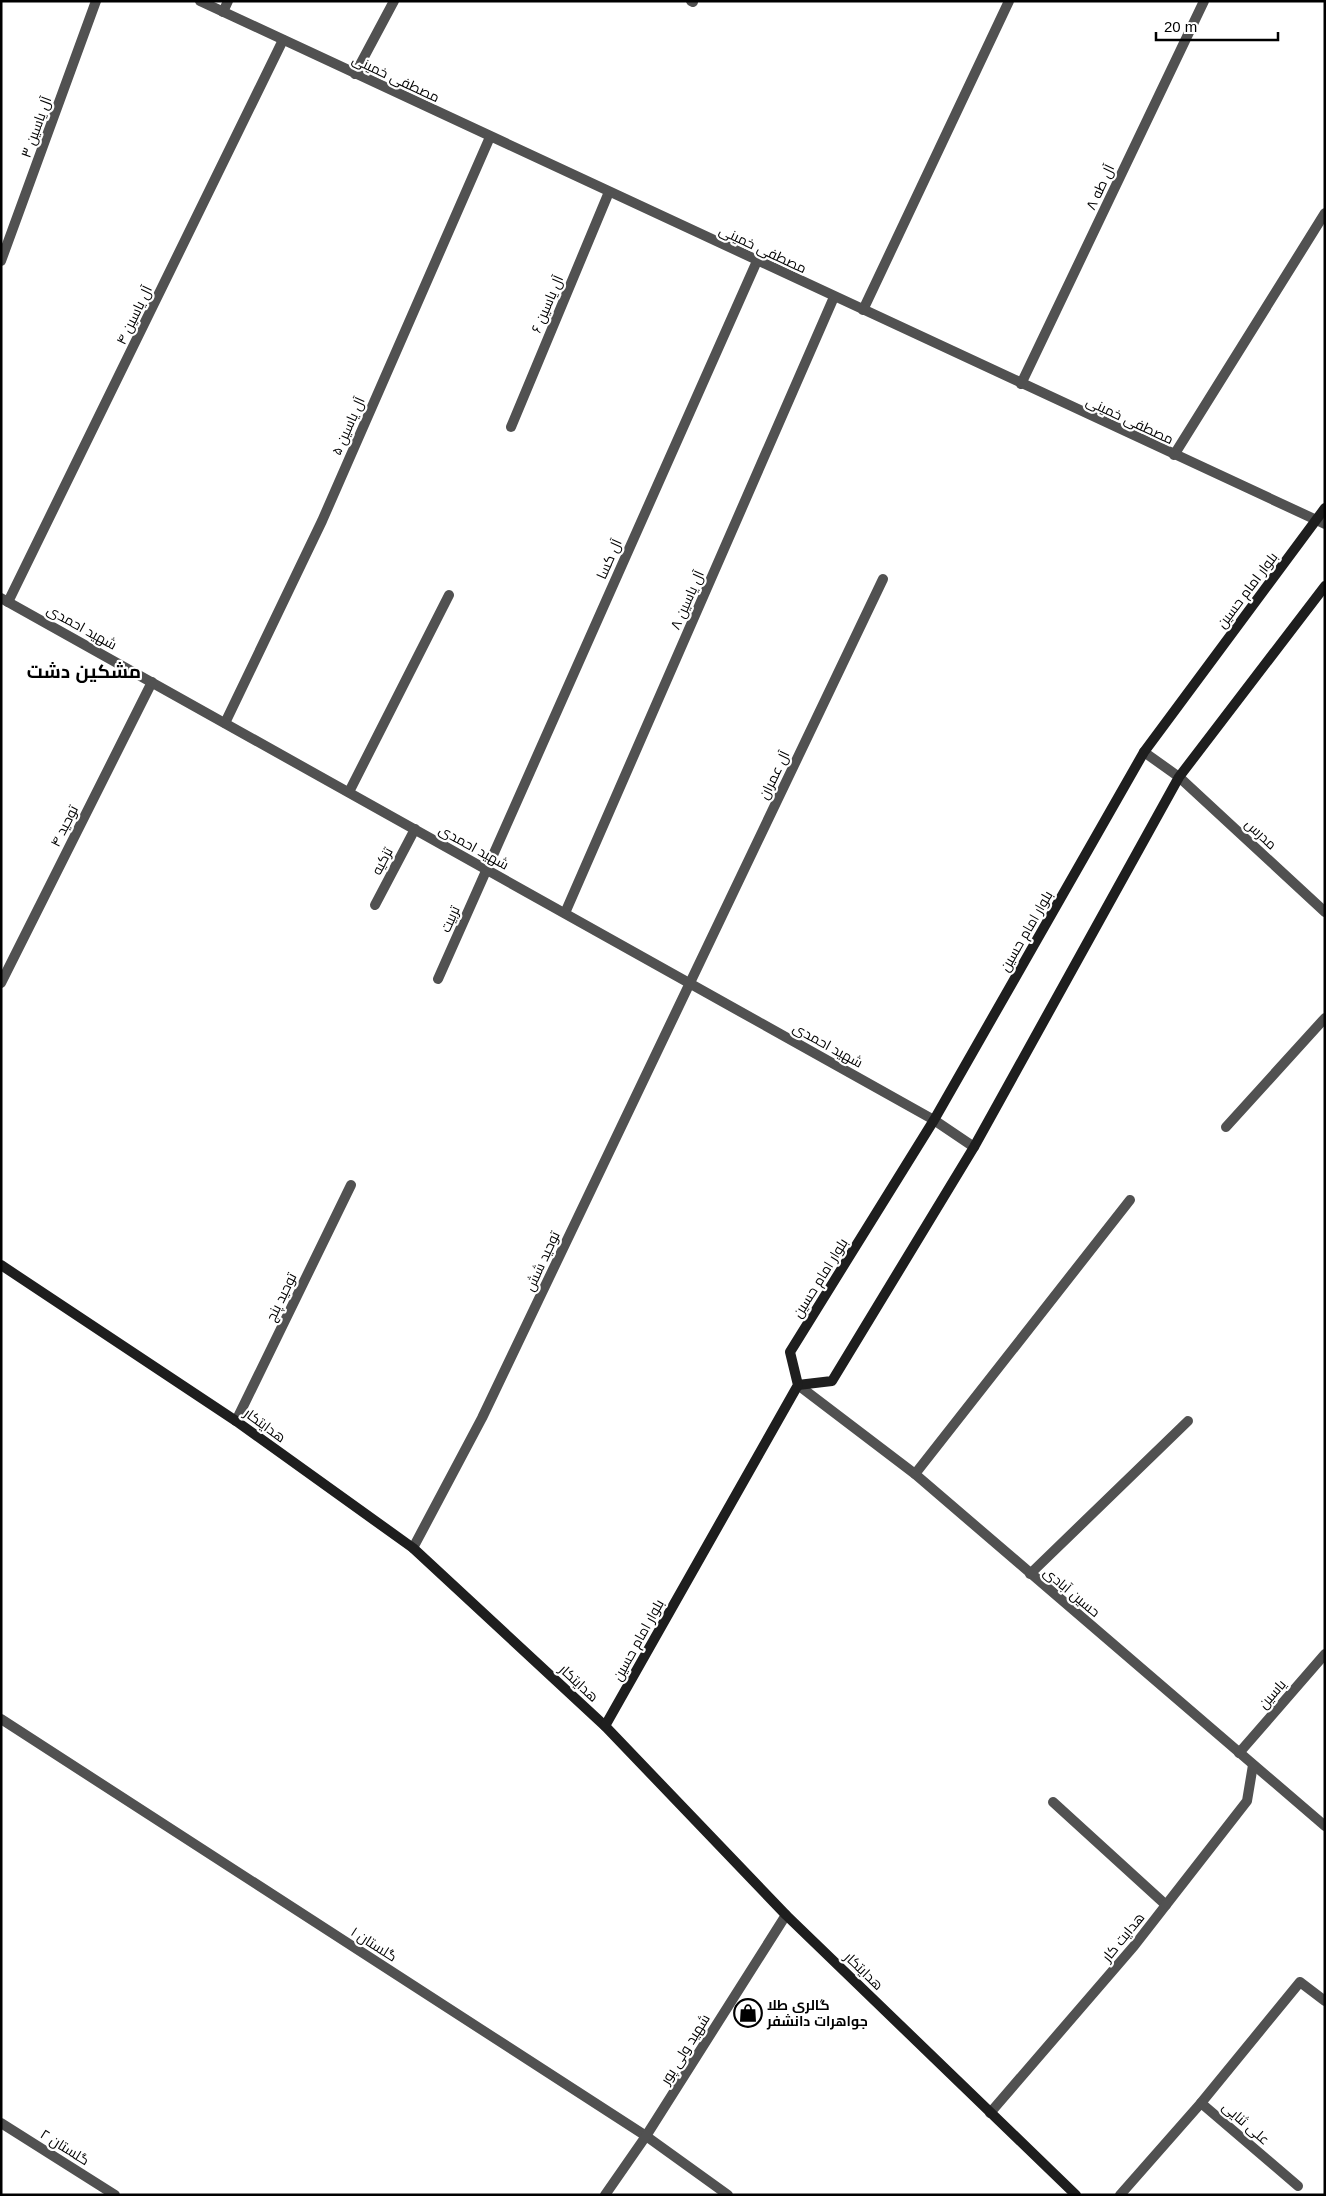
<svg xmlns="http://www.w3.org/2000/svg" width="1326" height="2196" viewBox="0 0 1326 2196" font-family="Helvetica,Cairo,sans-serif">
  <rect width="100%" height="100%" fill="#fff"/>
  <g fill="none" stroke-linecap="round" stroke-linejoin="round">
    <g stroke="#515151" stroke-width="10">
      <path d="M691,1L693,2"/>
      <path d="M223,12L228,1"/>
      <path d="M355,74L394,1"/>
      <path d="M1,261L96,1"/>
      <path d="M863,310L1009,1"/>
      <path d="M1021,384L1204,1"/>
      <path d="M511,427L609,192"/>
      <path d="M1174,455L1325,213"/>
      <path d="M8,602L283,40"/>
      <path d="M225,723L322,521L490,137"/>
      <path d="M349,792L449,595"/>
      <path d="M375,905L415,829"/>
      <path d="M565,913L834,297"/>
      <path d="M438,979L757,261"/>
      <path d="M1,983L152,682"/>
      <path d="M1226,1127L1325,1018"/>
      <path d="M798,1385L915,1474L1325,1826"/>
      <path d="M236,1421L351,1185"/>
      <path d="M915,1474L1130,1200"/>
      <path d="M413,1548L482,1418L883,579"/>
      <path d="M1030,1574L1188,1421"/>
      <path d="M1,1719L646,2136L728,2195"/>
      <path d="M1239,1753L1325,1654"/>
      <path d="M1053,1802L1166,1905"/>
      <path d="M1201,2103L1300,1982L1325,2001"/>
      <path d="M990,2113L1134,1946L1247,1801L1253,1765"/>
      <path d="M1,2123L115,2195"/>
      <path d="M1120,2195L1201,2103L1298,2186"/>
    </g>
    <g stroke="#515151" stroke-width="10">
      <path d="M200,1L1325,524"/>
      <path d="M1,598L934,1120L974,1147"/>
      <path d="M1144,752L1179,777L1325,912"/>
      <path d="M605,2195L646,2136L786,1915"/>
    </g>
    <g stroke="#1e1e1e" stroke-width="10">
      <path d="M1,1265L236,1421L413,1548L605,1726L786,1915L1076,2195"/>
      <path d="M798,1385L832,1381L974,1147L1179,777L1325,586"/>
      <path d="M605,1726L798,1385L790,1352L934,1120L1144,752L1325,508"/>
    </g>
  </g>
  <defs>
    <symbol id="shop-ring" viewBox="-11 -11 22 22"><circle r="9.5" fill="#fff" stroke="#000" stroke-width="1.5"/><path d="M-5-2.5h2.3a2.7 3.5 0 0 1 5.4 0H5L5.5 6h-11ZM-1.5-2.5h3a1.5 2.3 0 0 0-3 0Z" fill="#000"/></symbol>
  </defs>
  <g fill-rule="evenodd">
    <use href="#shop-ring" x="732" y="1997" width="32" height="32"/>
  </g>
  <g text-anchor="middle" stroke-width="4.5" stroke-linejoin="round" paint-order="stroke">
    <g font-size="14" fill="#000" stroke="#fff">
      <text transform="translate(396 78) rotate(25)" y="5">مصطفی خمینی</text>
      <text transform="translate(36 127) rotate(-70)" y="5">آل یاسین ۳</text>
      <text transform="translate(1100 187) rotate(-65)" y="5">آل طه ۸</text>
      <text transform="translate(763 249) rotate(25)" y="5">مصطفی خمینی</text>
      <text transform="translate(547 304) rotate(-67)" y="5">آل یاسین ۶</text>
      <text transform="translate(134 315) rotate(-64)" y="5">آل یاسین ۴</text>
      <text transform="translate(1130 420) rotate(25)" y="5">مصطفی خمینی</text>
      <text transform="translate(348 426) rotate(-66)" y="5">آل یاسین ۵</text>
      <text transform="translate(609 559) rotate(-66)" y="5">آل کسا</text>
      <text transform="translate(1247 590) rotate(-53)" y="5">بلوار امام حسین</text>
      <text transform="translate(687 600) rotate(-66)" y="5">آل یاسین ۸</text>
      <text transform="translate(82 627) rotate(29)" y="5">شهید احمدی</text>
      <text transform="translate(774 775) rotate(-64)" y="5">آل عمران</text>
      <text transform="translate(64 826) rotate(-63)" y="5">توحید ۴</text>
      <text transform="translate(1261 834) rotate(43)" y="5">مدرس</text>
      <text transform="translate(474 847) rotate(29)" y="5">شهید احمدی</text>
      <text transform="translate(382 861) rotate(-62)" y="5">تزکیه</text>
      <text transform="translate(450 919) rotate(-66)" y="5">تربیت</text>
      <text transform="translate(1026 931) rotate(-60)" y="5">بلوار امام حسین</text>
      <text transform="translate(828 1045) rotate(29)" y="5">شهید احمدی</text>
      <text transform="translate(542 1261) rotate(-65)" y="5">توحید شش</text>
      <text transform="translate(820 1278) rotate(-58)" y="5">بلوار امام حسین</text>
      <text transform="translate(281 1297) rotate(-64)" y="5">توحید پنج</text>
      <text transform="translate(265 1425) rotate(36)" y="5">هدایتکار</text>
      <text transform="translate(1072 1592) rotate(40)" y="5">حسین آبادی</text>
      <text transform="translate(638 1640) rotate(-61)" y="5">بلوار امام حسین</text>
      <text transform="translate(579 1683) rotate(43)" y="5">هدایتکار</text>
      <text transform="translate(1272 1694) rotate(-49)" y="5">یاسین</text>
      <text transform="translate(1123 1937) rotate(-51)" y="5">هدایت کار</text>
      <text transform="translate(374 1944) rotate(33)" y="5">گلستان ۱</text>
      <text transform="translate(864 1971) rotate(44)" y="5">هدایتکار</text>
      <text transform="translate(685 2049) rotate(-58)" y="5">شهید ولی پور</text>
      <text transform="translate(1246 2123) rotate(41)" y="5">علی ثنایی</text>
      <text transform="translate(65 2147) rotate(32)" y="5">گلستان ۲</text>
    </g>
    <g font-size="14" font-weight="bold" fill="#000" stroke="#fff" text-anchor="start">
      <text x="767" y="2010">گالری طلا<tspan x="767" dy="16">جواهرات دانشفر</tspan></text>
    </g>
    <g font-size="19" font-weight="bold" fill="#000" stroke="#fff">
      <text x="84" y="678">مشکین دشت</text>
    </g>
  </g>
  <rect width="1326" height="2196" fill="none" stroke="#000000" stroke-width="5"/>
  <path d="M1156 32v8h122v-8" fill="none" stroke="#000000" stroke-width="2.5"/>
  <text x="1164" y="32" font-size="15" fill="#000000" stroke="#ffffff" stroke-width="4" paint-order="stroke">20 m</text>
</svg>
